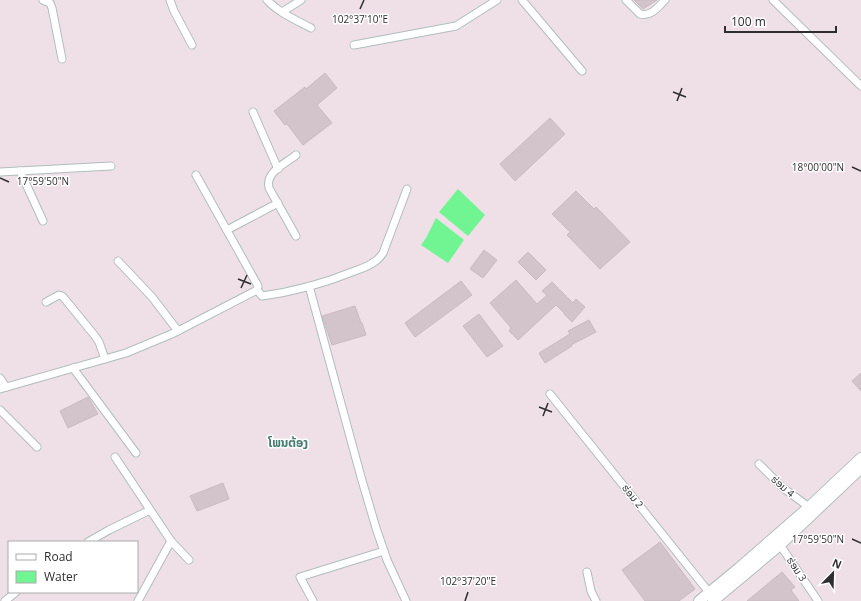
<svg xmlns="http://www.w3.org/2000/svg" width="861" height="601" viewBox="0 0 861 601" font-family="'Open Sans','Noto Sans Lao',sans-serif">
  <rect width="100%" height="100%" fill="#efe0e7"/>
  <g fill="#70f592">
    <path d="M458,189L485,215L468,236L439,212Z"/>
    <path d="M436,218L464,240L448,263L421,245L426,238Z"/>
  </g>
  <g fill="#d2c4ca" stroke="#cbb9c0">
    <path d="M634,0H657L643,9Z"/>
    <path d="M325,73L337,88L317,105L332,123L303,145L287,124L285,125L274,111L305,87L306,89Z"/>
    <path d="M550,118L565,134L515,181L500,164Z"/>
    <path d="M576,191L594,209L596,207L630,242L600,269L567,235L570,232L552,214Z"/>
    <path d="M484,250L497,260L483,278L470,269Z"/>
    <path d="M528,252L546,270L536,280L518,262Z"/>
    <path d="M516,280L537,304L547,295L542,291L552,282L573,303L576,299L585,307L572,322L564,314V313L556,305L518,340L509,331L511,328L490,303Z"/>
    <path d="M461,281L472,295L415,337L405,323Z"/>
    <path d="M355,306L361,323H362L366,335L332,345L322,316Z"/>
    <path d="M479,314L503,346L487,357L463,326Z"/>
    <path d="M589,320L596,332L571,345L572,346L545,363L539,353L570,334L568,331Z"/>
    <path d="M861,373V391L852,381Z"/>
    <path d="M88,397L98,414L68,428L60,411Z"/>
    <path d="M223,483L229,499L197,511L190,496Z"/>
    <path d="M660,542L695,589L679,601H645L622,570Z"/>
    <path d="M782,572L795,587L791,590L799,601H747Z"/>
  </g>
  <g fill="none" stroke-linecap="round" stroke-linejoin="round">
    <defs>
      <g id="minor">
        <path d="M43,0L50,3L52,8L62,59"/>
        <path d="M170,0L174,11L192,45"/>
        <path d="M267,0C279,13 296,20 311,28"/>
        <path d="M522,0L582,71"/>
        <path d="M626,0L640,14C651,17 658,7 665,0"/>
        <path d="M773,0L861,86"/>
        <path d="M282,12L301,0"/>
        <path d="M354,45L456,26L497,0"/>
        <path d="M253,112L278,169"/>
        <path d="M20,171L43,221"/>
        <path d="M0,172L111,166"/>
        <path d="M227,230L278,203"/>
        <path d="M296,236L269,188C265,172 285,164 296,155"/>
        <path d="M118,261L152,297L178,331"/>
        <path d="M309,286L361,477L376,528L387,560L406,601"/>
        <path d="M257,290L262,296C291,292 325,283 352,272C359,269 368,267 374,262C378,260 380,257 383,253L407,189"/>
        <path d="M46,302L59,295L62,296L64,298L95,336L99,342L105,359"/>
        <path d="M73,368L136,453"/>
        <path d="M0,378L6,387"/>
        <path d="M0,389L126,353L174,333L257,290L258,287V286L196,175"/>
        <path d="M550,394L712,596"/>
        <path d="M0,410L37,447"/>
        <path d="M115,457L171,541L189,560"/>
        <path d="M759,464L783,488L809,507"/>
        <path d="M88,542L109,530L150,510"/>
        <path d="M778,542L818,601"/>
        <path d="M587,572L591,591L596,601"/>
        <path d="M5,601L16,592"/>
        <path d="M138,601L171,541"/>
        <path d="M313,601L300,577L384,551"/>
      </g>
      <g id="secondary">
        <path d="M699,601L739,568L809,507L861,458"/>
        <path d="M713,601L780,545L861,468"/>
      </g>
    </defs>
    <use href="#minor" stroke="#b0bebb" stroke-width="9"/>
    <use href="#secondary" stroke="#b0bebb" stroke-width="12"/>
    <use href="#minor" stroke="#fff" stroke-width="7"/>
    <use href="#secondary" stroke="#fff" stroke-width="10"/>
  </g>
  <path fill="none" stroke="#2e2e2e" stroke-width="1.5" d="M360,9L364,0M673,92L686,97M677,101L682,88M852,167L861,171M0,178L9,182M238,279L251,284M241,288L247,275M539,407L552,412M543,416L548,403M852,539L861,543M465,601L468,592"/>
  <g text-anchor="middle" stroke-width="3" stroke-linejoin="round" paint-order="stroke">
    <g font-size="10" fill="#2e2e2e" stroke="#fff">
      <text transform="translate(783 486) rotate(41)" y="4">ຮ່ອມ 4</text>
      <text transform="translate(633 496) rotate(51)" y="4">ຮ່ອມ 2</text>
      <text transform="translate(797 569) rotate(56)" y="4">ຮ່ອມ 3</text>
    </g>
    <g font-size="12" font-weight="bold" fill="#487c72" stroke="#fff">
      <text x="288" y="447">ໂພນຕ້ອງ</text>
    </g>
  </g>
  <g font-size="10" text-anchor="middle" fill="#2e2e2e" stroke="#fff" stroke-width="3" stroke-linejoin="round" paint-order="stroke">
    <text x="360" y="23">102°37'10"E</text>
    <text x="818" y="171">18°00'00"N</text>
    <text x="43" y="185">17°59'50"N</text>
    <text x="818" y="543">17°59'50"N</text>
    <text x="468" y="585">102°37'20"E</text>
  </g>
  <rect x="8" y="541" width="130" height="52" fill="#ffffff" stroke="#ababab"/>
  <rect x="16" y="554" width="20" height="6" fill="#ffffff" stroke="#ababab"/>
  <text x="44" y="561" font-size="12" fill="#2e2e2e">Road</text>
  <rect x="16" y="571" width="20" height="12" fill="#70f592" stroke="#ababab"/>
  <text x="44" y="581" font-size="12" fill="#2e2e2e">Water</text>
  <g transform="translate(833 573) rotate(23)" stroke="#ffffff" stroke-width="3" paint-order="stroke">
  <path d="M0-3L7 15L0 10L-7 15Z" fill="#2e2e2e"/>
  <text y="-6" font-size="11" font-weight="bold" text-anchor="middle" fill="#2e2e2e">N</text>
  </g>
  <path d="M725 26v6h111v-6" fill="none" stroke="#2e2e2e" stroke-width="2"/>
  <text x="731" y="26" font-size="12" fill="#2e2e2e" stroke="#ffffff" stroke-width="3" paint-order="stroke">100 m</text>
</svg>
